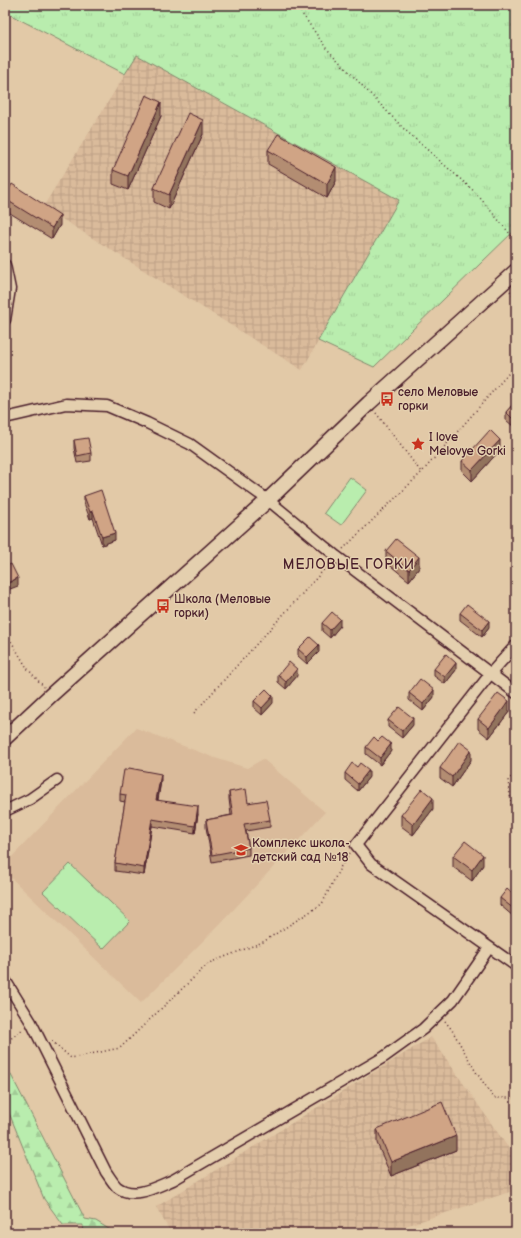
<svg xmlns="http://www.w3.org/2000/svg" width="521" height="1238" viewBox="0 0 521 1238" font-family="'Balsamiq Sans',sans-serif">
  <defs>
    <pattern id="industrial-grid" width="8" height="8" patternUnits="userSpaceOnUse"><rect width="8" height="8" fill="#dabb9b"/><path d="M0 4h8M4 0v8" fill="none" stroke="#bda086"/></pattern>
    <pattern id="grass-tufts" width="24" height="20" patternUnits="userSpaceOnUse"><rect width="24" height="20" fill="#b9edae"/><path d="M3 7l-1-3M5 7V3M7 7l1-3M15 17l-1-3M17 17v-4M19 17l1-3" fill="none" stroke="#a1cb96"/></pattern>
    <pattern id="forest-firs" width="22" height="20" patternUnits="userSpaceOnUse"><rect width="22" height="20" fill="#b9edae"/><path d="M5 1l3.5 6h-7zM16 11l3.5 6h-7z" fill="#a1cb96"/></pattern>
  </defs>
  <rect width="100%" height="100%" fill="#e2c9a7"/>
  <filter id="ink" filterUnits="userSpaceOnUse"><feTurbulence type="fractalNoise" baseFrequency=".025" numOctaves="2"/><feDisplacementMap in="SourceGraphic" scale="8" xChannelSelector="R" yChannelSelector="G"/><feConvolveMatrix kernelMatrix="1 2 1 2 8 2 1 2 1" color-interpolation-filters="sRGB"/></filter>
  <g filter="url(#ink)">
    <path fill="#dabb9b" d="M136,728L215,758L247,768L263,759L325,812L219,925L141,1003L5,872V864Z"/>
    <g fill="url(#industrial-grid)">
      <path d="M137,55L399,200L302,370L43,207Z"/>
      <path d="M431,1037L516,1159V1190L384,1233H171L156,1207Z"/>
    </g>
    <path fill="url(#grass-tufts)" stroke="#82866c" d="M5,5H516V229L374,367L318,341L399,200L137,55L125,74L5,12Z"/>
    <path fill="url(#forest-firs)" stroke="#82866c" d="M10,1073L85,1219L96,1221L115,1233H82L83,1225H63L44,1199L5,1103V1093Z"/>
    <g fill="#b9edae" stroke="#82866c">
      <path d="M350,477L367,490L341,525L324,513Z"/>
      <path d="M70,864L130,921L103,949L43,892Z"/>
    </g>
    <g fill="none" stroke-linecap="round" stroke-linejoin="round">
      <defs>
        <g id="street">
          <path d="M5,265L10,289L5,320"/>
          <path d="M5,418L66,404L107,406L147,423L190,444L268,500L336,556L516,693"/>
          <path d="M516,645L491,673L356,845L371,864L516,966"/>
          <path d="M5,811L30,799L57,780"/>
          <path d="M5,980L31,1022L106,1172C109,1176 113,1183 117,1187C134,1200 156,1187 173,1180L384,1057L423,1029L453,1000L489,948"/>
        </g>
        <path id="secondary" d="M5,738L51,695L268,500L369,403L516,271"/>
      </defs>
      <use href="#street" stroke="#4a1f2b" stroke-width="13"/>
      <use href="#secondary" stroke="#4a1f2b" stroke-width="17"/>
      <g stroke="#4a1f2b" stroke-width="1.5" stroke-dasharray="1 3" stroke-linecap="butt">
        <path d="M296,5L326,48L404,129L475,192L516,241"/>
        <path d="M510,291L516,299"/>
        <path d="M376,413L421,472"/>
        <path d="M343,549L422,472L516,365"/>
        <path d="M5,631L27,668L44,687"/>
        <path d="M194,713L330,563"/>
        <path d="M516,771L508,781L516,836"/>
        <path d="M445,1021L452,1030L476,1072L494,1098H516"/>
        <path d="M52,1041L71,1058L120,1048L209,963L263,942L322,904L341,866L350,853"/>
        <path d="M5,1043L23,1029"/>
      </g>
      <use href="#street" stroke="#e4cfae" stroke-width="10"/>
      <use href="#secondary" stroke="#e4cfae" stroke-width="14"/>
    </g>
    <g fill="#b38d72" stroke="#4a1f2b">
      <path d="M161,116L128,190L113,184V170Z"/>
      <path d="M203,134L169,209L154,202V188Z"/>
      <path d="M268,150L336,181L327,198L268,164Z"/>
      <path d="M5,196L60,225L52,239L5,210Z"/>
      <path d="M516,401L514,427L506,420V412Z"/>
      <path d="M74,440L91,453V461L77,463L74,448Z"/>
      <path d="M500,450L472,481L462,471V461Z"/>
      <path d="M84,496L115,540L102,545L93,518L90,519L84,503Z"/>
      <path d="M386,551L419,568L409,581L386,562Z"/>
      <path d="M460,613L489,628L482,637L460,620Z"/>
      <path d="M322,623L340,626L330,638L322,631Z"/>
      <path d="M298,649L319,652L307,664L298,656Z"/>
      <path d="M434,669L456,670L445,684L434,676Z"/>
      <path d="M278,675L297,676L286,689L278,682Z"/>
      <path d="M409,693L434,697L423,711L409,700Z"/>
      <path d="M254,701L273,703L262,715L254,708Z"/>
      <path d="M509,712L489,738L478,729V719Z"/>
      <path d="M388,720L413,725L402,738L388,727Z"/>
      <path d="M378,741L391,751L380,765L366,754V747Z"/>
      <path d="M471,760L452,787L440,778V768Z"/>
      <path d="M345,773L369,777L358,791L345,780Z"/>
      <path d="M161,781L158,800L198,814L195,833L152,826L144,875L115,871V863L125,802L120,801V794Z"/>
      <path d="M229,792L248,803L270,820V827L246,831L249,848V855L212,862L206,827V820L231,815L229,799Z"/>
      <path d="M433,809L413,835L401,826V815Z"/>
      <path d="M453,856L483,865L472,881L453,867Z"/>
      <path d="M516,897V914L514,917L500,905V898Z"/>
      <path d="M377,1129L456,1150L391,1176L377,1143Z"/>
    </g>
    <g fill="#92735d" stroke="#4a1f2b">
      <path d="M161,102V116L128,190V176Z"/>
      <path d="M203,120V134L169,209V195Z"/>
      <path d="M336,167V181L327,198V184Z"/>
      <path d="M60,215V225L52,239V228Z"/>
      <path d="M516,417V424L514,427V420Z"/>
      <path d="M500,440V450L472,481V470Z"/>
      <path d="M93,511V518L90,519V512Z"/>
      <path d="M115,533V540L102,545V537Z"/>
      <path d="M419,557V568L409,581V570Z"/>
      <path d="M18,578V586L5,591V584Z"/>
      <path d="M340,619V626L330,638V630Z"/>
      <path d="M489,621V628L482,637V630Z"/>
      <path d="M319,645V652L307,664V657Z"/>
      <path d="M456,663V670L445,684V677Z"/>
      <path d="M297,669V676L286,689V682Z"/>
      <path d="M434,690V697L423,711V704Z"/>
      <path d="M273,696V703L262,715V708Z"/>
      <path d="M509,701V712L489,738V728Z"/>
      <path d="M413,718V725L402,738V731Z"/>
      <path d="M391,744V751L380,765V758Z"/>
      <path d="M471,750V760L452,787V777Z"/>
      <path d="M369,770V777L358,791V784Z"/>
      <path d="M161,774V781L156,807V800Z"/>
      <path d="M433,798V809L413,835V825Z"/>
      <path d="M198,806V814L195,833V826Z"/>
      <path d="M152,819V826L144,875V868Z"/>
      <path d="M483,855V865L472,881V870Z"/>
      <path d="M516,907V914L514,917V909Z"/>
      <path d="M456,1136V1150L391,1176V1162Z"/>
    </g>
    <g fill="#d0a485" stroke="#4a1f2b">
      <path d="M146,95L161,102L128,176L113,170Z"/>
      <path d="M188,113L203,120L169,195L154,188Z"/>
      <path d="M278,134L336,167L327,184L268,150Z"/>
      <path d="M12,184L60,215L52,228L5,199V196Z"/>
      <path d="M516,401V417L514,420L506,412Z"/>
      <path d="M490,430L500,440L472,470L462,461Z"/>
      <path d="M88,438L91,453L77,456L74,440Z"/>
      <path d="M101,490L115,533L102,537L93,511L90,512L84,496Z"/>
      <path d="M396,539L419,557L409,570L386,551Z"/>
      <path d="M11,564L18,578L5,584V567Z"/>
      <path d="M467,604L489,621L482,630L460,613Z"/>
      <path d="M332,612L340,619L330,630L322,623Z"/>
      <path d="M310,637L319,645L307,657L298,649Z"/>
      <path d="M446,654L456,663L445,677L434,669Z"/>
      <path d="M289,662L297,669L286,682L278,675Z"/>
      <path d="M420,679L434,690L423,704L409,693Z"/>
      <path d="M266,689L273,696L262,708L254,701Z"/>
      <path d="M498,693L509,701L489,728L478,719Z"/>
      <path d="M399,707L413,718L402,731L388,720Z"/>
      <path d="M374,737L378,741L382,737L391,744L380,758L366,747Z"/>
      <path d="M459,741L471,750L452,777L440,768Z"/>
      <path d="M352,763L357,767L360,763L369,770L358,784L345,773Z"/>
      <path d="M129,768L161,774L156,800L198,806L195,826L152,819L144,868L115,863L126,795L120,794L124,770H128Z"/>
      <path d="M246,789L248,803L266,800L270,820L244,824L249,848L212,855L206,820L233,815L229,792Z"/>
      <path d="M422,789L433,798L413,825L401,815Z"/>
      <path d="M465,841L483,855L472,870L453,856Z"/>
      <path d="M507,889L516,897V907L514,909L500,898Z"/>
      <path d="M442,1102L456,1136L391,1162L377,1129Z"/>
    </g>
  </g>
  <defs>
    <symbol id="bus-bare" viewBox="-9 -9 18 18"><path d="M-5-6H5V4H4V6H2V4H-2V6H-4V4H-5ZM-3.5-4V0h7V-4ZM-3.5 1.2v1.5H-2V1.2ZM2 1.2v1.5H3.5V1.2Z" fill="#c8321e" stroke="#e4cfae" stroke-width="2.5" paint-order="stroke"/></symbol>
    <symbol id="sight-bare" viewBox="-9 -9 18 18"><path d="M0-6L1.8-2.2L6-1.7L2.9 1.2L3.7 5.4L0 3.3L-3.7 5.4L-2.9 1.2L-6-1.7L-1.8-2.2Z" fill="#c8321e" stroke="#e4cfae" stroke-width="2.5" paint-order="stroke"/></symbol>
    <symbol id="school-bare" viewBox="-9 -9 18 18"><path d="M0-5L7-2L0 1L-7-2ZM-4 1L0 2.5L4 1V4Q0 6-4 4Z" fill="#c8321e" stroke="#e4cfae" stroke-width="2.5" paint-order="stroke"/></symbol>
  </defs>
  <g fill-rule="evenodd">
    <use href="#bus-bare" x="377" y="389" width="20" height="20"/>
    <use href="#sight-bare" x="408" y="434" width="20" height="20"/>
    <use href="#bus-bare" x="153" y="596" width="20" height="20"/>
    <use href="#school-bare" x="231" y="840" width="20" height="20"/>
  </g>
  <g text-anchor="middle" stroke-width="3" stroke-linejoin="round" paint-order="stroke">
    <g font-size="12" fill="#4a1f2b" stroke="#e4cfae" text-anchor="start">
      <text x="398" y="396">село Меловые<tspan x="398" dy="14">горки</tspan></text>
      <text x="429" y="441">I love<tspan x="429" dy="14">Melovye Gorki</tspan></text>
      <text x="174" y="603">Школа (Меловые<tspan x="174" dy="14">горки)</tspan></text>
      <text x="252" y="847">Комплекс школа-<tspan x="252" dy="14">детский сад №18</tspan></text>
    </g>
    <g font-size="14" letter-spacing="1" fill="#4a1f2b" stroke="#e4cfae">
      <text x="349" y="569">МЕЛОВЫЕ ГОРКИ</text>
    </g>
  </g>
  <rect width="521" height="1238" fill="none" stroke="#e4cfae" stroke-width="20"/>
  <rect x="10" y="10" width="501" height="1218" fill="none" stroke="#4a1f2b" stroke-width="1.5" filter="url(#ink)"/>
</svg>
